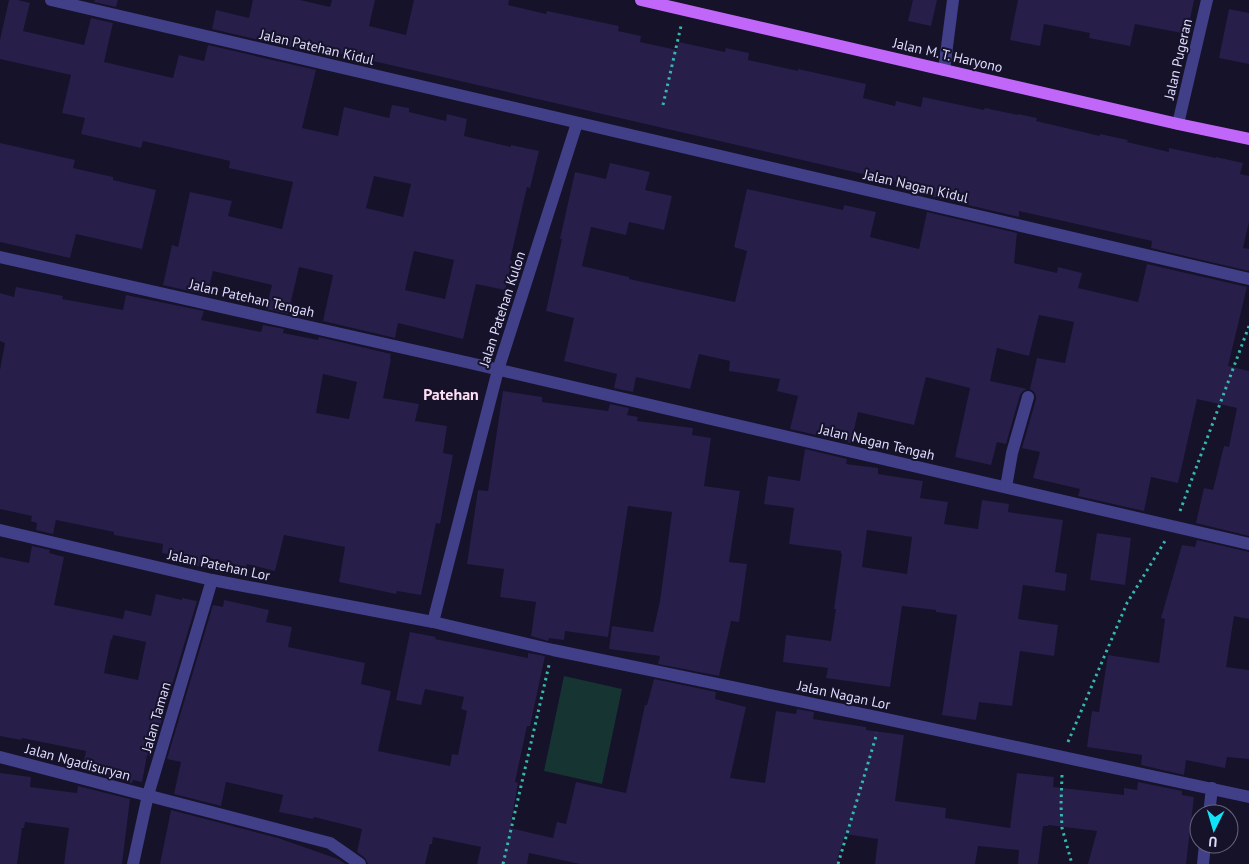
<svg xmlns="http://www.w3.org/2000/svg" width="1249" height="864" viewBox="0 0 1249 864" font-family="'PT Sans',sans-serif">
  <rect width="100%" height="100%" fill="#15122a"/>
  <path fill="#153432" d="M564,676L622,689L602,784L544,771Z"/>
  <g fill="#271e4a" fill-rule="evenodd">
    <path d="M9,0H18L30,3L23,31L84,45L91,18L113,23L104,62L173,78L179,55L204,61L208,45L316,70L302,128L338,136L344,107L389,118L392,105L409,108V112L446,121L447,114L467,119L464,136L511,147V145L539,151L530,188L527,187L510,260L512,261L505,290L476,284L463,339L398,323L395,338L323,321L333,275L299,267L288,314L266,309L272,285L213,271L207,295L163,285L172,245L178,247L190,192L232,201L228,216L282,229L293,182L229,168L230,161L143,141L141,148L81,134L85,118L62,113L71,75L0,59V40ZM374,176L411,184L403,217L366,208ZM414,251L454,260L445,299L405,290Z"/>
    <path d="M95,0H118L116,7L94,2Z"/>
    <path d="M253,0H300L330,7L332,0H375L369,26L406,35L414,0H509L508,5L546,14L547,11L619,26L618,31L641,36L640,42L677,50L679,42L725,52L726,48L749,53L748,60L798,71V69L866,84L863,98L895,106L896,101L921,107L923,97L984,110L985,108L1018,115V114L1037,118L1036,121L1100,136V134L1128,140L1127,142L1169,152V148L1216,158V157L1243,163L1240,174L1249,176V222L1243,248L1249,249V271L1151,248L1152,241L1019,211V217L930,196L932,190L321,49L320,54L212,29L216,10L249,18Z"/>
    <path d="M913,0H937L931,26L908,21Z"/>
    <path d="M1018,0H1194L1187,34L1135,24L1130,46L1089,38L1090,33L1044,24L1040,46L1010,40Z"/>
    <path d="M1229,9L1249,13V64L1219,58Z"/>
    <path d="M0,143L75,160L73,168L113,177V180L156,190L142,249L76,234L70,258L0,242Z"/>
    <path d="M610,163L650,172L645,190L672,196L664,230L629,222L626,235L591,227L582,266L629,277V279L735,302L747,251L734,247L747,189L843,210L844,205L876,212L870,237L919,249L927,212L1017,233L1014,263L1057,273L1058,267L1082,273L1078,288L1138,302L1147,264L1247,287L1228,366L1249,371V536L1196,523L1204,488L1213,490L1224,446L1229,447L1237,408L1197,399L1178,483L1151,477L1144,511L1078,496L1080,489L1033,478L1040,452L1022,448L1036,399V396L1034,392L1030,389L1037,358L1065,363L1074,322L1039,315L1029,356L997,348L990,381L1027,389L1023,391L1020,395L1006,444L997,442L991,465L955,457L970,388L926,377L914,425L858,412L851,443L790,429L798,396L777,391L780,379L729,371L730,361L699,354L690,389L636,377L633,392L614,388L617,374L564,361L574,318L546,311L562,239H560L575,172L606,179Z"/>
    <path d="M16,287L63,296L62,299L123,310L126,295L204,311L201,320L261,332L263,325L284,329L283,333L318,340L319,337L391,354L390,359H391L383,398L419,404L415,421L447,426L443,453L453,455L440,524L436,523L421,595L397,591L396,594L339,582L345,547L284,535L275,571L247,564L246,567L209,558L207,568L186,564L187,558L162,553L163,544L114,535V532L56,520L53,534L36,530L37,523L31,521L32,516L0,509V370L5,343L0,341V293L14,297ZM323,374L357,382L349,419L316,413Z"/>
    <path d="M503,391L542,397V402L608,411L610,404L629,408L627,415L638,417L637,421L693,428L692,435L711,438L704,486L740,491L729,562L747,564L739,622L731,621L719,676L658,664L660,656L609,649L612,626L653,632L660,601L672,512L628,506L608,637L565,631L564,640L549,638L548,641L531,636L536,602L500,597L504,569L467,564L478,490L488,491Z"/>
    <path d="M805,449L847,459L846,464L878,468V474L923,481L920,498L948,502L944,524L978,529L982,500L1009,504L1008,512L1063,520L1055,572L1067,574L1065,591L1023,585L1018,619L1058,625L1054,656L1020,651L1012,706L979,702L976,720L942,715L957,615L936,612V610L902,606L890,687L826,678L828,668L783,662L786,635L831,641L836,609H834L842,554H841V551L789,544L794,508L764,504L768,476L800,481ZM867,530L912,537L907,574L862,567Z"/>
    <path d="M1097,533L1131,538L1125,585L1090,580Z"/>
    <path d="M1197,540L1249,552V619L1234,616L1226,667L1249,670V759L1227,757L1225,768L1186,760L1184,775L1141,765L1142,755L1087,747L1092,711L1099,712L1108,655L1159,663L1165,619L1161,618L1182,545L1195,547Z"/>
    <path d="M32,546L50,550L49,553L64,557L54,605L123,619L125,610L151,616L156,594L182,600V598L197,601L151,756L147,755L142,782L133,780L132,783L82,770L86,751L22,738L21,740L0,736V557L29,563ZM113,635L146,642L138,680L104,673L111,639L112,640Z"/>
    <path d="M224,600L269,610L266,622L292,627L288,647L365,663L361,684L391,691L378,751L450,766L452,754L458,755L467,711L461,709L464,697L425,689L421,705L396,700L410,632L436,637L435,639L518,656L528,658V653L545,656L530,726H527L515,782L518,783L510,828L553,838L557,822L566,824L576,782L626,793L645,705H647L654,679L716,692L715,699L746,707L730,778L765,783L776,711L796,714L797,709L814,712L813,719L866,727V730L904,735L895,801L946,808L945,818L1010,828L1017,773L1054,777L1053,787L1124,795V788L1137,790L1138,782L1182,791V795L1194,797L1186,864H1088L1097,831L1048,825V826H1043L1038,864H1018L1019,850L978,846L975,864H875L878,839L845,834L836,864H580L529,853L527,864H477L481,847L433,837L432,844H430L425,864H368L365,858L357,852L362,829L314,817L313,819L279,812L283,795L226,782L221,806L174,794L181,762L167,759L213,605L223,607Z"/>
    <path d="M0,773L31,777L30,787L77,793L78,786L130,799L122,864H64L69,828L25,822L24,828H22L17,864H0Z"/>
    <path d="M171,810L278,838L338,859L345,864H160Z"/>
  </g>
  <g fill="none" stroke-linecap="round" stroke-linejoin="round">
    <g stroke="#35b8ae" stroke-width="3" stroke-dasharray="2.5 4" stroke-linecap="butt">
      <path d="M663,105L681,26"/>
      <path d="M1180,511L1249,326"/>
      <path d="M1068,742L1127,603L1165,541"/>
      <path d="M1062,775L1061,805L1062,828L1072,864"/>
      <path d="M503,864L549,665"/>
      <path d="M838,864L877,733"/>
    </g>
    <g stroke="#403f87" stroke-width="12">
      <path d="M51,0L1249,279"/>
      <path d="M944,70L953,0"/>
      <path d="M1178,124L1207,0"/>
      <path d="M0,257L470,363L1249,544"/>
      <path d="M1006,487L1012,453L1028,397"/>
      <path d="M0,530L212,580L433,622L553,650L881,718L1249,797"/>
      <path d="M433,622L498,370L577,123"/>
      <path d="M0,757L330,843L360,864"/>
      <path d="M1209,814L1212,788"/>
      <path d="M133,864L148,795L212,580"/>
      <path d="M1203,864L1205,844"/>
    </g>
    <path stroke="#c067fa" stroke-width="12" d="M641,0L1178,124L1249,139"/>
  </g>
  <g text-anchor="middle" stroke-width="4" stroke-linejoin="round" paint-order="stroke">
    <g font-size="14" fill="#dfdcfe" stroke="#15122a">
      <text transform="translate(317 47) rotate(13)" y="5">Jalan Patehan Kidul</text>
      <text transform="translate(948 55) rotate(13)" y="5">Jalan M. T. Haryono</text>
      <text transform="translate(1178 59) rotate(-77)" y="5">Jalan Pugeran</text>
      <text transform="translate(916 186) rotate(13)" y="5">Jalan Nagan Kidul</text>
      <text transform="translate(252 298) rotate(13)" y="5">Jalan Patehan Tengah</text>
      <text transform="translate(502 309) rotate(-72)" y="5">Jalan Patehan Kulon</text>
      <text transform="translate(877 442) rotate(13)" y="5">Jalan Nagan Tengah</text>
      <text transform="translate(219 565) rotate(12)" y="5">Jalan Patehan Lor</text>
      <text transform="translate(844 695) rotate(12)" y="5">Jalan Nagan Lor</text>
      <text transform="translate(156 717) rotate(-74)" y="5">Jalan Taman</text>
      <text transform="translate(78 762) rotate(15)" y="5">Jalan Ngadisuryan</text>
    </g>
    <g font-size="16" font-weight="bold" fill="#fedef3" stroke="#15122a">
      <text x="451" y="400">Patehan</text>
    </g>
  </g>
  <g transform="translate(1214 829) rotate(185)"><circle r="24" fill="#15122a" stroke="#66637f"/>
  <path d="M0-4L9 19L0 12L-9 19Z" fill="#0fe3f7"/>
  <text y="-8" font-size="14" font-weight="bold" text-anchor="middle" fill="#dfdcfe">U</text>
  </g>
</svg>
